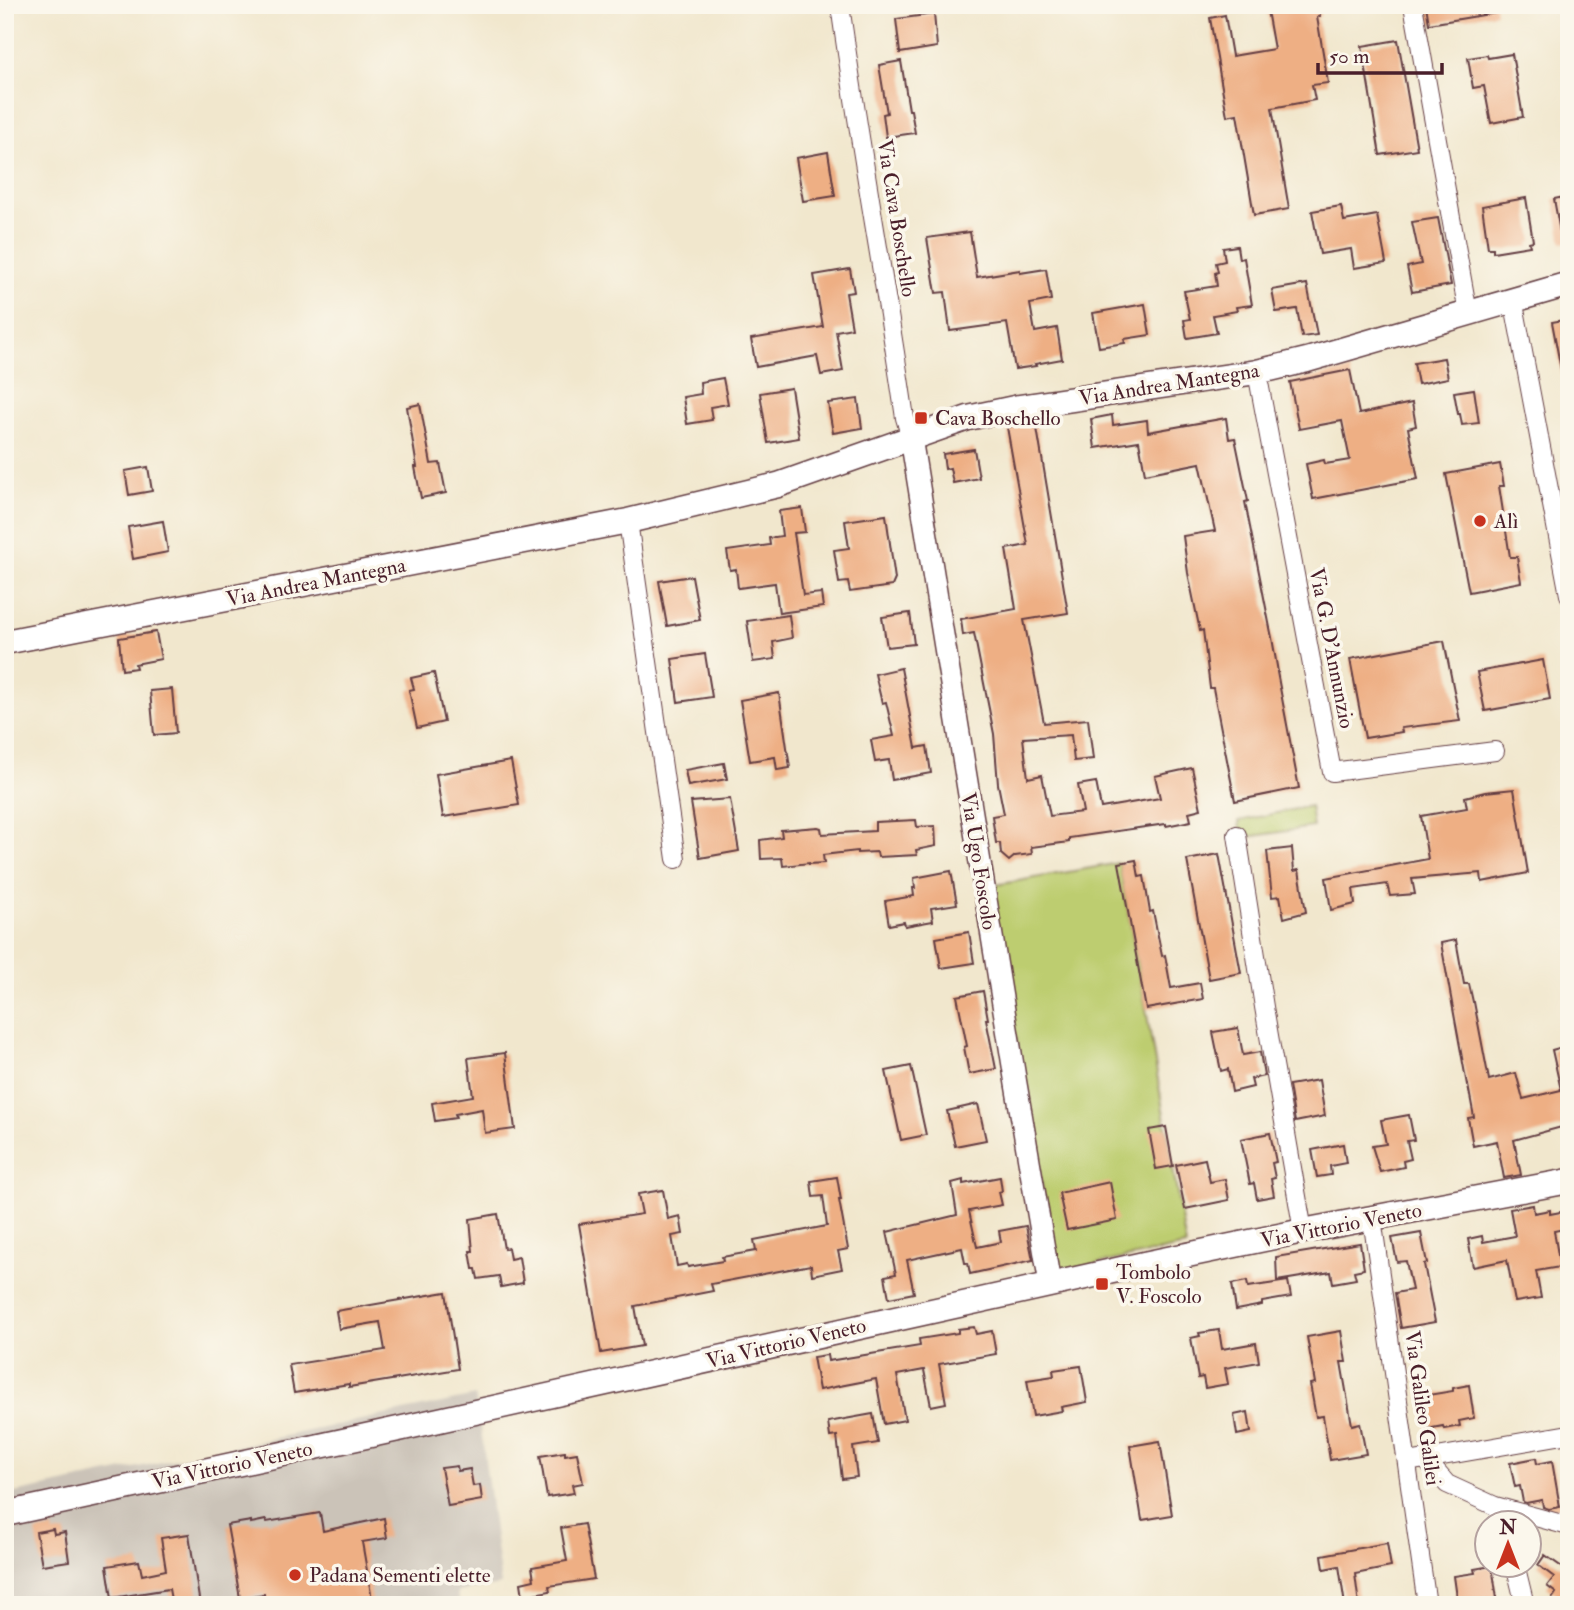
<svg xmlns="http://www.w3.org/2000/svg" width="1574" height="1610" viewBox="0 0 1574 1610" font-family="'IM FELL Double Pica',serif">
  <rect width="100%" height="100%" fill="#fbf7ec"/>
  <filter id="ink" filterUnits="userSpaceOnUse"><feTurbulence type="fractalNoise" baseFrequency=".0143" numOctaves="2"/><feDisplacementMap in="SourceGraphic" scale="14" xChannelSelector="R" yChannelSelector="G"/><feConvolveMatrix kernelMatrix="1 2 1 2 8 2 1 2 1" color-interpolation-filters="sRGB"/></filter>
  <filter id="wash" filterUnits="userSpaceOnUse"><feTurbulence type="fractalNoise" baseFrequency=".00686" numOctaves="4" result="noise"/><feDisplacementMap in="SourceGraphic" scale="28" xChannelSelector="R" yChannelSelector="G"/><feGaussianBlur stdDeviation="1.57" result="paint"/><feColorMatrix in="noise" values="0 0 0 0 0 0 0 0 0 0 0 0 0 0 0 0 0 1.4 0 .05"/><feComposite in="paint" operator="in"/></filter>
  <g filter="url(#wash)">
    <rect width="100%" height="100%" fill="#f1e7cd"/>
    <path fill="#cbc3b8" d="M475,1396L481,1429L501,1585L457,1592L459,1605H5V1495Z"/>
    <g fill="#bdcd6f" stroke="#84764d" stroke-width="2">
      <path d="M1310,806L1313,827L1241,838L1239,821Z"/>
      <path d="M1119,863L1146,1009L1186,1246L1061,1271L1055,1262L990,886Z"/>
    </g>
    <g id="blocks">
      <g fill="#eeaf84">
        <path d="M1266,5H1319L1320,16L1317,17L1328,83L1312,85L1315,100L1272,108L1289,209L1254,215L1237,114L1227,116L1210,18L1225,15L1232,56L1274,49Z"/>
        <path d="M1426,5H1495L1496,13L1429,24Z"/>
        <path d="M934,14L937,47L900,53L896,19Z"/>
        <path d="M1398,40L1417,149L1380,155L1362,46Z"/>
        <path d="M1512,54L1523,117L1491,123L1484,86L1473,88L1468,58L1487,55L1488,58Z"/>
        <path d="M901,61L909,110H911L915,133L886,137L883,114L887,113L879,65Z"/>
        <path d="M828,152L835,196L803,201L796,158Z"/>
        <path d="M1569,196V242L1562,243L1554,199Z"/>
        <path d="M1526,198L1533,241L1529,242L1530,246L1493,252V248H1488L1482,206Z"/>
        <path d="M1341,206L1344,221L1377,215L1386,263L1354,268L1351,249L1320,254L1312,211Z"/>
        <path d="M1438,218L1451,285L1412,292L1407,267L1421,264L1412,222Z"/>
        <path d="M970,232L977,277L1020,270V273L1046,269L1051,300L1030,304L1035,332L1057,328L1062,359L1035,364L1036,366L1015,369L1007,323L950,331L945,292L936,293L927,238Z"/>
        <path d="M1237,246L1239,259L1244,258L1252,305L1236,307L1237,311L1213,315L1217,333L1187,338L1184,320L1190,319L1184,291L1217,286L1215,273L1218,272L1216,263L1225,261L1223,248Z"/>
        <path d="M850,269L854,292L846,293L852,328L836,331L843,371L821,375L817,356L756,367L751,339L823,327L814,275Z"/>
        <path d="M1307,284L1317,335L1302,337L1297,309L1276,312L1272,290Z"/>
        <path d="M1145,304L1150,335L1124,339L1125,343L1099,347L1093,313Z"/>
        <path d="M1569,319V374L1562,375L1552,322Z"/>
        <path d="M1444,358L1448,378L1418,384L1414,363Z"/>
        <path d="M1350,370L1359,414L1412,403L1416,426L1408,428L1418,479L1313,499L1306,464L1324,460L1325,464L1350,460L1342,421L1299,429L1290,382Z"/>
        <path d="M723,378L728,404L710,407L712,420L687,424L683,397L701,394L700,382Z"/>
        <path d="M791,388L799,438L768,443L760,393Z"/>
        <path d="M1474,389L1479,423L1462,425L1460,414H1458L1454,392Z"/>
        <path d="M858,399L862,428L833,433L828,403Z"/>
        <path d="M420,404L431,464L440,463L446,493L421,498L415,467H417L407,407Z"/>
        <path d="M1112,415L1113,425L1147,420L1148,432L1226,418L1229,439L1235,438L1248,501L1245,502L1272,638L1278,672H1277L1299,788L1235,801L1213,688H1210L1203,630L1200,631L1188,573L1183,536L1215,531L1200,463L1145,474L1139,441L1095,448L1091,419Z"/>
        <path d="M1036,422L1068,613L1024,620L1044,723L1088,719L1093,759L1074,761L1071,735L1023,738L1028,778L1042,775L1050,816L1083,812L1078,785L1096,782L1101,808L1160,798L1155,776L1192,768L1201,809L1189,812L1191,821L1166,826V824L1069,838V842L1031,847L1032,854L1015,856L1009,861L1001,854L1000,843H996L992,816L1004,814L998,784L994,734L974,633L963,635L961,619L1016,609L1006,549L1028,545L1007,427Z"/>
        <path d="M974,449L979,478L953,483L950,468L945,469L943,454Z"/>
        <path d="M1500,464L1504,486H1499L1510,557H1517L1521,582L1469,592L1446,474Z"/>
        <path d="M148,467L152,491L129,495L125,471Z"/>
        <path d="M802,508L805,532L794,533L803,595L821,593L823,607L779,613L775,583L738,588L736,569L730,570L727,551L770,545L769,538L782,536L779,511Z"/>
        <path d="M886,515L895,579L892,586L850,592L848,582L839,583L834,550L849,548L845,521Z"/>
        <path d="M163,521L168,552L133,559L128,527Z"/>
        <path d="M692,576L700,620L667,626L659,581Z"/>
        <path d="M910,613L914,644L887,647L882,617Z"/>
        <path d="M789,615L792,638L773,642L775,659L753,662L747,621Z"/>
        <path d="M156,632L161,659L135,664L136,668L122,670L119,638Z"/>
        <path d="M1444,641L1460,721L1401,728L1402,732L1365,738L1350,659Z"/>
        <path d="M705,654L712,697L678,702L672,659Z"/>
        <path d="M1543,660L1550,699L1485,711L1477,672Z"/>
        <path d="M901,668L916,748L927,746L931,773L892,780L889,760L875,762L871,740L894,736L886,702L882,703L875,674Z"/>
        <path d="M434,673L444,722L417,728L409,690L414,689L411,678Z"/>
        <path d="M172,689L176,733L154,735L150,691Z"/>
        <path d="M779,693L790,768L777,770L775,757L750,761L740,700Z"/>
        <path d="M511,761L519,805L443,817L436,774Z"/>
        <path d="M724,763L727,779L688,786L685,770Z"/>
        <path d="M1514,789L1528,873L1482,882L1481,873L1412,879L1415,894L1390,896L1387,884L1353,889L1355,904L1331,910L1326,878L1428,859L1421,816L1467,808L1465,797L1485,792Z"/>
        <path d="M730,799L739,851L700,858L691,802Z"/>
        <path d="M916,820L917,827L935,826L936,846L916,850L917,855L878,857L877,852L857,853V851L823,855L824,863L809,864V863L783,866L782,858L761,859L760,840L782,837L781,830L818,827L821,828L822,834L875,831V822Z"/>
        <path d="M1292,848L1294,871L1299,870L1306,912L1284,918L1280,896L1272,897L1267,851Z"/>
        <path d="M1219,854L1241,973L1209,979L1187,860Z"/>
        <path d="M1136,860L1139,877L1144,876L1150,912L1153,911L1162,956L1165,955L1171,988L1200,983L1203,999L1146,1009L1119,863Z"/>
        <path d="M951,871L957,904L931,908L933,921L905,926L904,922L889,925L885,901L914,896L913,888H915L914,878Z"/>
        <path d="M969,932L974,963L941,968L936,938Z"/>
        <path d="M1456,940L1464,984H1469L1473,1002H1474L1489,1080L1516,1073L1523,1099L1561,1090L1552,1050L1569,1045V1125L1514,1140L1521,1175L1504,1178L1497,1141L1473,1146L1468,1118L1474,1117L1468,1085H1467L1441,943Z"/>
        <path d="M983,991L988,1019H986L996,1069L969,1074L964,1047L967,1046L957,996Z"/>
        <path d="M1238,1028L1243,1055L1260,1052L1264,1076L1251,1079L1253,1087L1232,1092L1228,1069L1221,1071L1213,1032Z"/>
        <path d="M505,1053L515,1129L485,1133L482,1109L455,1114L456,1118L435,1121L432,1103L473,1096L468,1058Z"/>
        <path d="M911,1066L926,1135L901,1140L886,1071Z"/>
        <path d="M1319,1080L1325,1116L1295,1122L1289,1085Z"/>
        <path d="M978,1104L986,1140L955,1146L947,1111Z"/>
        <path d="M1409,1115L1414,1140L1407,1141L1411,1159L1403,1161L1404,1167L1380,1172L1372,1146L1386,1144L1381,1120Z"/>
        <path d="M1166,1127L1173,1166L1156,1169L1149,1130Z"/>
        <path d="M1270,1133L1276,1162L1272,1163L1275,1178L1271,1179L1274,1196L1257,1199L1254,1183L1250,1184L1241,1139Z"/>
        <path d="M1343,1144L1346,1163L1330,1166L1331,1175L1317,1177L1312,1150Z"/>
        <path d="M1205,1159L1210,1182L1225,1179L1229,1200L1185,1209L1176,1165Z"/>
        <path d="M837,1177L841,1200H839L848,1249L838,1251L842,1269L812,1275L811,1265L711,1284L713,1291L635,1306L642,1346L601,1353L579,1224L642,1214L638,1194L663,1190L668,1219L680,1216L683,1234L672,1236L677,1266L687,1264L688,1267L723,1261L722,1257L756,1251L754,1240L827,1226L823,1196L813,1197L811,1181Z"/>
        <path d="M1000,1177L1002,1191L999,1192L1002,1205L969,1211L977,1247L1001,1242L999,1231L1026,1226L1033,1260L970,1274L968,1263H965L962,1248L907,1260L914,1293L889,1298L885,1276L896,1274L887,1232L957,1215L952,1183L963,1180V1184Z"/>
        <path d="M1110,1182L1117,1220L1067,1230L1059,1193Z"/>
        <path d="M1533,1205L1534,1213L1550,1210V1214L1566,1211L1569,1228L1554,1231L1560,1267L1536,1271L1541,1298L1515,1302L1507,1260L1473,1267L1468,1239L1482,1236L1483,1242L1515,1236L1510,1209Z"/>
        <path d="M498,1214L504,1249L508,1248L510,1259L519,1257L523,1283L501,1287L499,1276L478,1279L476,1269H473L470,1251H473L470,1219Z"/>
        <path d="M1421,1233L1427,1263L1424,1264L1435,1322L1401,1328L1395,1293L1412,1290L1406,1261L1397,1262L1392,1238Z"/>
        <path d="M1360,1243L1364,1269L1354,1271L1356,1279L1333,1283L1331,1272L1277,1281L1276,1257Z"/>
        <path d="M1247,1281L1248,1287L1288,1281L1291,1297L1262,1302V1305L1236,1310L1232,1284Z"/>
        <path d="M446,1292L458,1369L349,1387V1384L294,1393L289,1365L385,1350L380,1322L339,1329L336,1311Z"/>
        <path d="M974,1327L976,1334L992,1331L996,1354L939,1364L946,1403L931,1406L924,1370L897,1375L905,1420L884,1424L876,1379L819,1390L813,1357L827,1355L828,1361L920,1346L919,1339L958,1333V1329Z"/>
        <path d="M1219,1330L1222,1349L1256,1343L1259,1362L1225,1368L1228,1384L1205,1388L1203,1377L1198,1378L1191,1338L1200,1336L1199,1333Z"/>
        <path d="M1341,1331L1346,1362H1341L1352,1425L1360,1423L1366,1454L1330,1460L1323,1416L1316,1417L1310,1384L1315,1383L1307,1337Z"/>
        <path d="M1081,1366L1087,1402L1061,1407L1062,1411L1033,1416L1027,1380L1054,1376L1053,1370Z"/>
        <path d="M1469,1385L1474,1418L1459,1421L1460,1426L1444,1429L1443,1426L1427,1429L1422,1396L1453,1391V1388Z"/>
        <path d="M1248,1412L1251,1432L1237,1435L1234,1415Z"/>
        <path d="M873,1414L878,1443L853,1447L857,1477L842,1479L837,1436L830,1437L828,1422Z"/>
        <path d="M1160,1441L1172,1515L1142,1520L1130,1446Z"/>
        <path d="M565,1452V1455L577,1453L583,1483L572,1485L574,1493L547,1497L540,1456Z"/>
        <path d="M1536,1458L1537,1464L1552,1461L1560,1507L1549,1509L1543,1507L1542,1500L1526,1503L1523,1502L1520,1486L1515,1487L1510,1463Z"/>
        <path d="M457,1466L458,1471L470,1469L473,1486L480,1485L482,1500L448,1506L441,1468Z"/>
        <path d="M320,1513L323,1531L384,1518L387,1538L362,1542L373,1605H265L264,1594L240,1598L227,1525L251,1521V1523L266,1520L267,1522Z"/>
        <path d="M584,1524L594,1579L549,1586L550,1591L523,1596L521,1583L534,1580L532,1567L567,1561L561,1528Z"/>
        <path d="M53,1529L54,1534L65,1532L69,1561L42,1565L36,1532Z"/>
        <path d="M189,1534L200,1605H172L169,1589L112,1598L107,1566L139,1561L142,1575L166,1570L161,1538Z"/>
        <path d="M1387,1543L1391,1567L1355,1574L1359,1605H1345L1339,1566L1324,1569L1322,1555Z"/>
        <path d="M1545,1555L1562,1567L1569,1557V1605H1548L1556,1593L1547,1586L1554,1577L1538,1565Z"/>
        <path d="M1492,1566L1498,1605H1458L1454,1576L1475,1573L1474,1569Z"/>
      </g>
    </g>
  </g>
  <g filter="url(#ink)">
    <use href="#blocks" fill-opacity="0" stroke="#633d43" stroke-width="2"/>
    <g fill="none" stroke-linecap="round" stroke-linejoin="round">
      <defs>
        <g id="minor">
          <path d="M840,5C859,143 885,281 905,418L911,438"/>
          <path d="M1413,5L1468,313"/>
          <path d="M1513,299L1569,595"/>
          <path d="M1257,372L1332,772L1495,751"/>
          <path d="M628,521L676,859"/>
          <path d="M1237,835L1264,1007L1303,1231"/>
          <path d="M1372,1218L1427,1605"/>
          <path d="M1426,1460L1447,1484L1495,1506L1569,1526"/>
          <path d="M1408,1462L1569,1434"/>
          <path d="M1515,1564L1525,1605"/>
        </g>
        <path id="tertiary" d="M911,438L1016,1084L1050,1284"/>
        <g id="secondary">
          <path d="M5,642L628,521L778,485L968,418L1019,407L1257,372L1307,360L1569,284"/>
          <path d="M5,1514L403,1428L1144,1264L1303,1231L1569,1181"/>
        </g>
      </defs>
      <use href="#minor" stroke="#633d43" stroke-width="20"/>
      <use href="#tertiary" stroke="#633d43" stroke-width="24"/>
      <use href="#secondary" stroke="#633d43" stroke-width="27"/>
      <use href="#minor" stroke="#fff" stroke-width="18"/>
      <use href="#tertiary" stroke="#fff" stroke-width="21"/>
      <use href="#secondary" stroke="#fff" stroke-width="24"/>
    </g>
  </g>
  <g fill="#c8321e" stroke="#fbf7ec" stroke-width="2.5">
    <rect x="914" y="411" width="14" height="14" rx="3.5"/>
    <circle cx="1480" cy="521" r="7"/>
    <rect x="1095" y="1277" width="14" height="14" rx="3.5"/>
    <circle cx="295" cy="1575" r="7"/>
  </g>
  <g text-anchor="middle" stroke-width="7" stroke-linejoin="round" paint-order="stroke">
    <g font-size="21" fill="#4a1f2b" stroke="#fbf7ec">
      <text transform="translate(897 218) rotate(81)" y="7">Via Cava Boschello</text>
      <text transform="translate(1169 384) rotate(-9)" y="7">Via Andrea Mantegna</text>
      <text transform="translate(316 582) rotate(-11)" y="7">Via Andrea Mantegna</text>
      <text transform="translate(1332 648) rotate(79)" y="7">Via G. D'Annunzio</text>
      <text transform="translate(979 861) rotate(81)" y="7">Via Ugo Foscolo</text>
      <text transform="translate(1341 1225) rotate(-11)" y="7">Via Vittorio Veneto</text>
      <text transform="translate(786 1343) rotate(-13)" y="7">Via Vittorio Veneto</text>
      <text transform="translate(1423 1408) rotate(82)" y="7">Via Galileo Galilei</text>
      <text transform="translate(232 1465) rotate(-12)" y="7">Via Vittorio Veneto</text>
    </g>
    <g font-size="21" fill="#4a1f2b" stroke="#fbf7ec" text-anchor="start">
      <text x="935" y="425">Cava Boschello</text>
      <text x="1494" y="528">Alì</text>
      <text x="1116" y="1279">Tombolo<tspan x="1116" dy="24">V. Foscolo</tspan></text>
      <text x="309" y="1582">Padana Sementi elette</text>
    </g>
  </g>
  <rect width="1574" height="1610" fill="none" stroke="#fbf7ec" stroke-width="28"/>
  <g transform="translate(1508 1544)"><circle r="33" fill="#fbf7ec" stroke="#b4a19f" stroke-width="2"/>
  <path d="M0-5L12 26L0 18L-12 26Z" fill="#c8321e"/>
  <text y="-10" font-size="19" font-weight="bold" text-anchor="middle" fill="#4a1f2b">N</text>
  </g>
  <path d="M1318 63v10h124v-10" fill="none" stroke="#4a1f2b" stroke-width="3.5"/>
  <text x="1329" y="63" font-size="21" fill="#4a1f2b" stroke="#fbf7ec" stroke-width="5" paint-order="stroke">50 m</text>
</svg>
